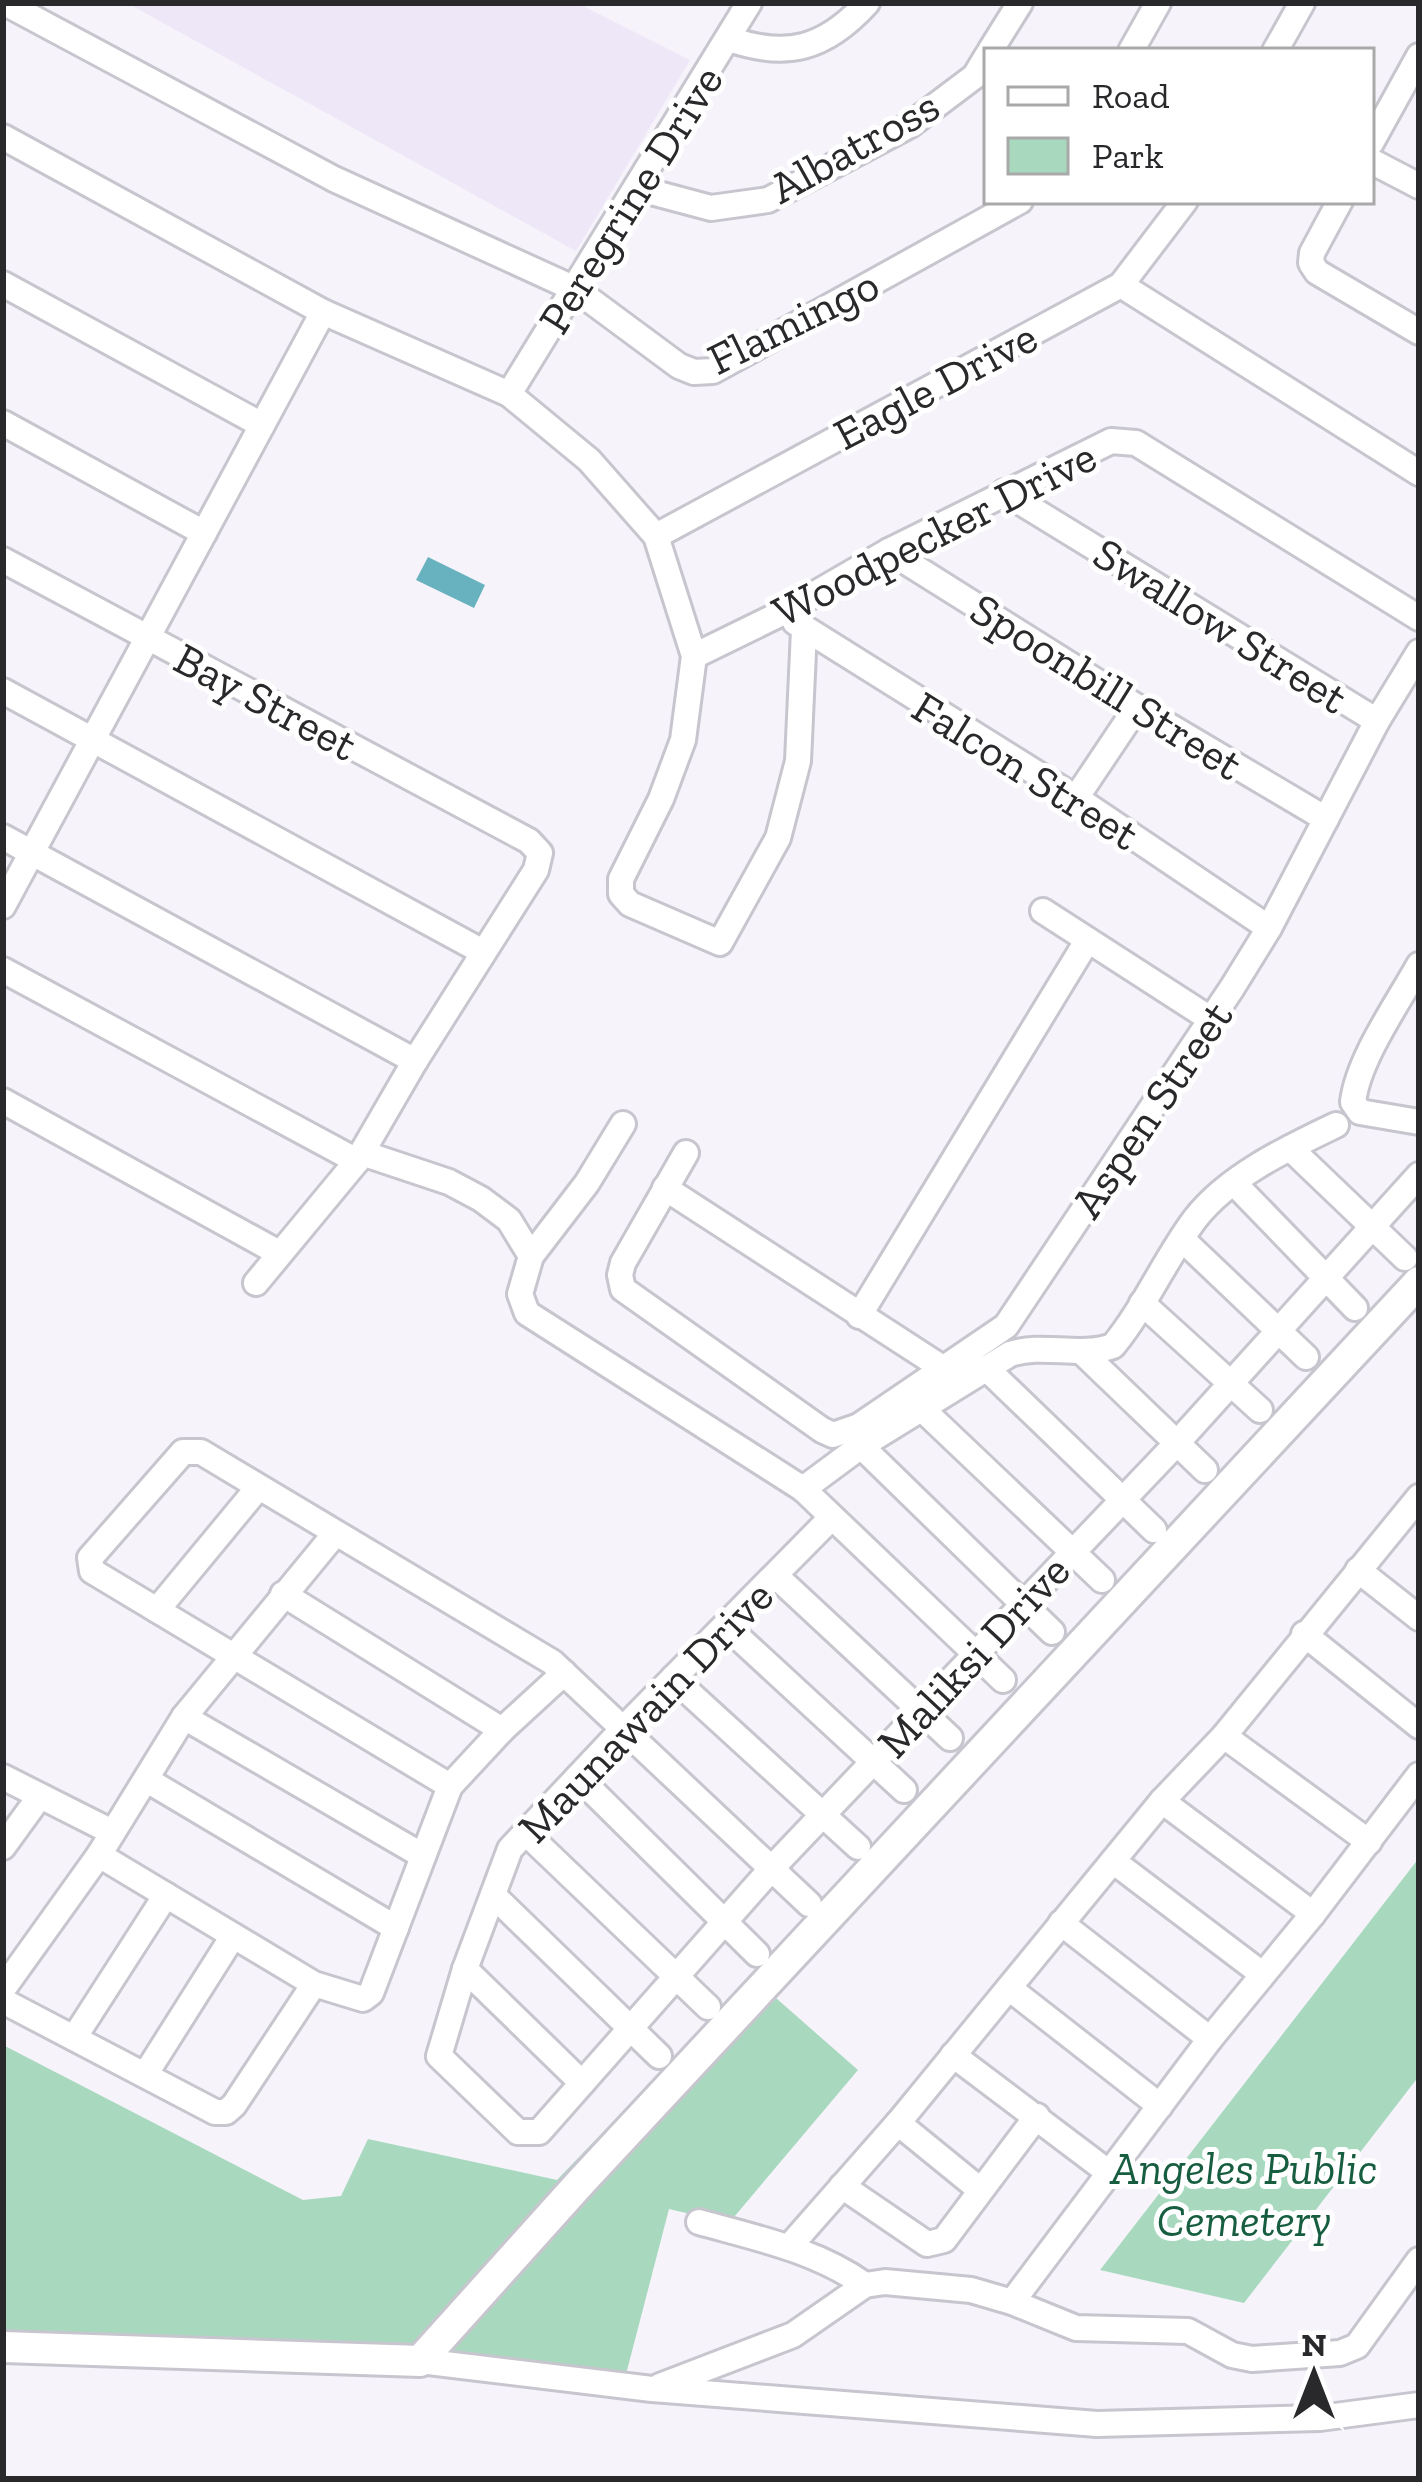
<svg xmlns="http://www.w3.org/2000/svg" width="1422" height="2482" viewBox="0 0 1422 2482" font-family="'Zilla Slab',serif">
  <rect width="100%" height="100%" fill="#f6f3fb"/>
  <path fill="#ede7f7" d="M127,3H577L690,60L576,251Z"/>
  <g fill="#a8d9bf">
    <path d="M1419,1858V2076L1244,2303L1100,2270Z"/>
    <path d="M752,1977L858,2070L729,2223L669,2209L624,2382L3,2334V2045L303,2200L341,2196L368,2139L557,2180Z"/>
  </g>
  <path fill="#67b2be" d="M428,557L485,585L474,608L416,580Z"/>
  <g fill="none" stroke-linecap="round" stroke-linejoin="round">
    <defs>
      <g id="minor">
        <path d="M5,3L334,179L575,289L679,366L694,372L713,371L1020,201"/>
        <path d="M729,39C787,59 825,49 867,3"/>
        <path d="M990,51L1020,3"/>
        <path d="M1131,51L1158,3"/>
        <path d="M1275,51L1302,3"/>
        <path d="M3,137L323,312L509,394L589,460L656,536L694,656L683,740L661,799L621,879V894L630,904L720,943L778,838L798,761L804,630"/>
        <path d="M1371,143L1419,56"/>
        <path d="M1371,161L1419,186"/>
        <path d="M636,188L711,208L768,200L910,125L975,76L987,56"/>
        <path d="M1340,201L1312,253L1311,263L1317,272L1419,332"/>
        <path d="M3,284L262,425"/>
        <path d="M1121,285L1419,473"/>
        <path d="M509,394L749,3"/>
        <path d="M3,423L204,533"/>
        <path d="M1004,492L1377,721"/>
        <path d="M656,536L1121,285L1185,201"/>
        <path d="M889,551L1137,707L1326,819"/>
        <path d="M3,560L529,841L540,853L536,870L415,1061L357,1161L256,1283"/>
        <path d="M795,622L1076,798L1269,928"/>
        <path d="M694,656L784,612L889,551L1111,441L1136,443L1419,618"/>
        <path d="M3,691L483,952"/>
        <path d="M1076,798L1137,707"/>
        <path d="M3,837L415,1061"/>
        <path d="M3,906L323,312"/>
        <path d="M1043,911L1212,1020"/>
        <path d="M1419,965C1398,1003 1358,1059 1353,1102L1360,1112L1419,1122"/>
        <path d="M3,970L357,1161"/>
        <path d="M3,1101L279,1253"/>
        <path d="M1290,1148L1405,1258"/>
        <path d="M362,1153L449,1182L481,1199L509,1220L531,1256L520,1294L527,1313L803,1489L1003,1680"/>
        <path d="M686,1153L623,1263L620,1275L623,1289L822,1430L833,1435L859,1426L1006,1326L1232,988L1269,928L1377,721L1419,652"/>
        <path d="M1235,1184L1355,1308"/>
        <path d="M665,1188L941,1367"/>
        <path d="M1182,1239L1306,1357"/>
        <path d="M531,1256L587,1183L623,1124"/>
        <path d="M1142,1303L1260,1410"/>
        <path d="M859,1316L1087,941"/>
        <path d="M1082,1352L1205,1470"/>
        <path d="M986,1368L1154,1530"/>
        <path d="M921,1408L1102,1580"/>
        <path d="M861,1446L1052,1632"/>
        <path d="M803,1489L861,1446L1010,1354C1044,1343 1079,1358 1113,1346C1145,1307 1165,1259 1195,1219C1228,1176 1288,1148 1336,1125"/>
        <path d="M831,1518L623,1729L510,1849L465,1969L439,2056L518,2132H539L772,1868L1177,1443L1419,1175"/>
        <path d="M1358,1570L1419,1618"/>
        <path d="M777,1577L950,1738"/>
        <path d="M283,1594L502,1730"/>
        <path d="M157,1610L257,1489"/>
        <path d="M726,1626L904,1790"/>
        <path d="M1304,1634L1419,1726"/>
        <path d="M673,1678L858,1847"/>
        <path d="M184,1717L423,1856"/>
        <path d="M1224,1736L1369,1842"/>
        <path d="M3,1777L110,1831"/>
        <path d="M578,1777L757,1954"/>
        <path d="M147,1780L396,1928"/>
        <path d="M450,1786L92,1571L90,1558L183,1452H201L552,1662L809,1904"/>
        <path d="M1162,1801L1313,1914"/>
        <path d="M525,1832L708,2007"/>
        <path d="M3,1847L40,1796"/>
        <path d="M99,1855L314,1984L363,1999L371,1993L450,1786L502,1730L564,1673"/>
        <path d="M1113,1861L1262,1974"/>
        <path d="M493,1895L659,2056"/>
        <path d="M1061,1923L1210,2039"/>
        <path d="M465,1969L582,2083"/>
        <path d="M1009,1988L1160,2106"/>
        <path d="M3,1989L99,1855L184,1717L334,1535"/>
        <path d="M3,2001L215,2112H226L234,2105L314,1984"/>
        <path d="M74,2038L166,1895"/>
        <path d="M953,2055L1108,2172"/>
        <path d="M145,2075L233,1936"/>
        <path d="M898,2123L979,2189"/>
        <path d="M842,2186L927,2244L944,2240L1037,2116"/>
        <path d="M699,2222C756,2238 816,2250 865,2285"/>
        <path d="M789,2247L898,2123L1162,1801L1224,1736L1419,1497"/>
        <path d="M1012,2302L1210,2039L1313,1914L1419,1775"/>
        <path d="M420,2361L652,2389L1097,2424L1320,2418L1419,2405"/>
        <path d="M660,2386L793,2335L865,2285L885,2282L971,2290L1012,2302L1076,2328L1188,2331L1232,2355L1252,2359L1340,2353L1357,2346L1419,2260"/>
      </g>
      <path id="tertiary" d="M3,2347L420,2361L581,2182L1419,1282"/>
    </defs>
    <use href="#minor" stroke="#c7c5cd" stroke-width="30"/>
    <use href="#tertiary" stroke="#c7c5cd" stroke-width="36"/>
    <use href="#minor" stroke="#fff" stroke-width="24"/>
    <use href="#tertiary" stroke="#fff" stroke-width="30"/>
  </g>
  <g text-anchor="middle" stroke-width="10" stroke-linejoin="round" paint-order="stroke">
    <g font-size="45" fill="#29282b" stroke="#fff">
      <text transform="translate(854 146) rotate(-29)" y="16">Albatross</text>
      <text transform="translate(630 199) rotate(-58)" y="16">Peregrine Drive</text>
      <text transform="translate(793 321) rotate(-26)" y="16">Flamingo</text>
      <text transform="translate(935 385) rotate(-28)" y="16">Eagle Drive</text>
      <text transform="translate(934 533) rotate(-27)" y="16">Woodpecker Drive</text>
      <text transform="translate(1221 625) rotate(32)" y="16">Swallow Street</text>
      <text transform="translate(1107 686) rotate(32)" y="16">Spoonbill Street</text>
      <text transform="translate(266 701) rotate(28)" y="16">Bay Street</text>
      <text transform="translate(1026 770) rotate(32)" y="16">Falcon Street</text>
      <text transform="translate(1151 1109) rotate(-56)" y="16">Aspen Street</text>
      <text transform="translate(973 1656) rotate(-47)" y="16">Maliksi Drive</text>
      <text transform="translate(645 1711) rotate(-46)" y="16">Maunawain Drive</text>
    </g>
    <g font-size="45" font-style="italic" fill="#175e41" stroke="#fff">
      <text x="1244" y="2184">Angeles Public<tspan x="1244" dy="52">Cemetery</tspan></text>
    </g>
  </g>
  <rect width="1422" height="2482" fill="none" stroke="#29282b" stroke-width="12"/>
  <rect x="984" y="48" width="390" height="156" fill="#ffffff" stroke="#a9a9aa" stroke-width="3"/>
  <rect x="1008" y="87" width="60" height="18" fill="#ffffff" stroke="#a9a9aa" stroke-width="3"/>
  <text x="1092" y="108" font-size="36" fill="#29282b">Road</text>
  <rect x="1008" y="138" width="60" height="36" fill="#a8d9bf" stroke="#a9a9aa" stroke-width="3"/>
  <text x="1092" y="168" font-size="36" fill="#29282b">Park</text>
  <g transform="translate(1314 2374)" stroke="#ffffff" stroke-width="9" paint-order="stroke">
  <path d="M0-9L21 45L0 30L-21 45Z" fill="#29282b"/>
  <text y="-18" font-size="33" font-weight="bold" text-anchor="middle" fill="#29282b">N</text>
  </g>
</svg>
